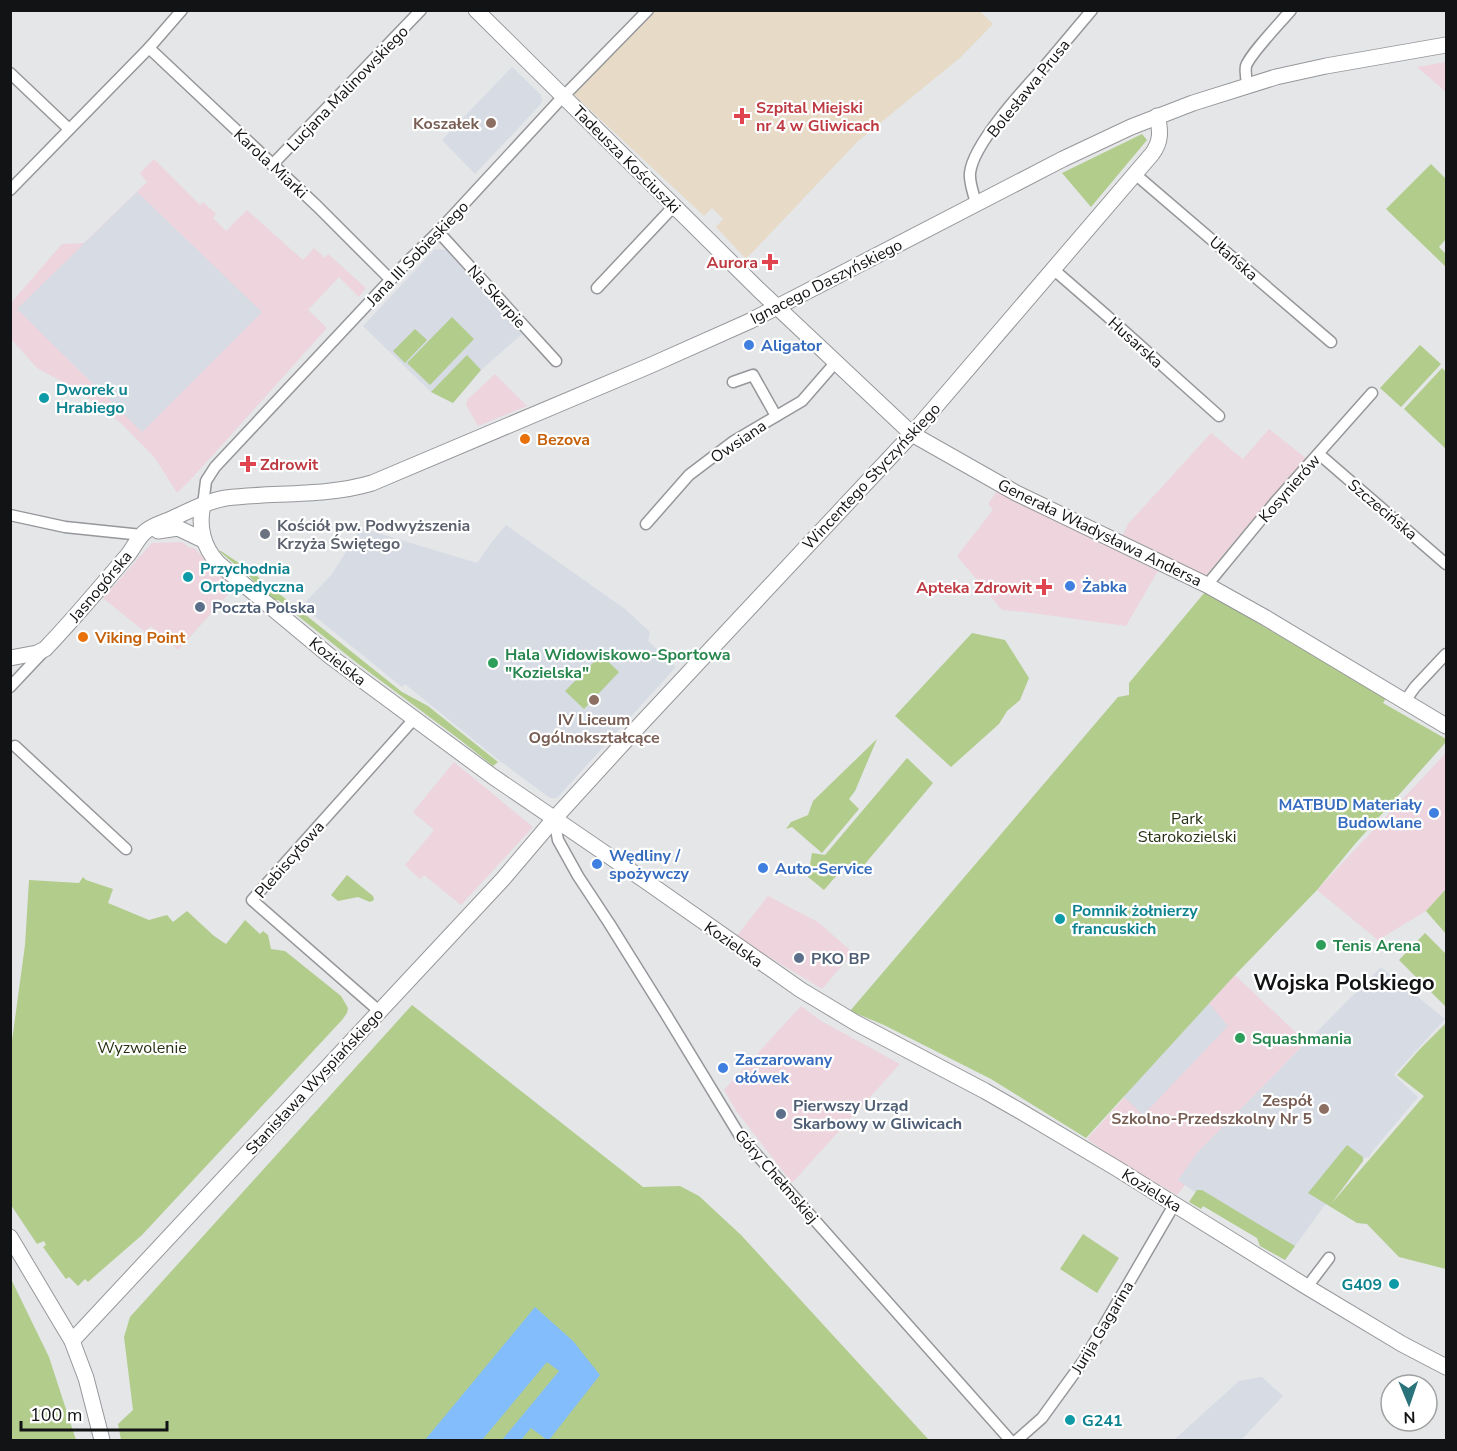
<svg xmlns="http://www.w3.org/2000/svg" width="1457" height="1451" viewBox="0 0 1457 1451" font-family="'Nunito Sans',sans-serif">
  <rect width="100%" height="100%" fill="#e4e6e8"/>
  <g fill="#edd4dd">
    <path d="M1446,62V92L1417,67Z"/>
    <path d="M154,159L200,205L203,202L216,214L213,218L226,231L247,210L303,260L314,248L325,258L328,254L366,288L359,297L339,277L308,310L327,328L194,476L177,493L155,458L122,424L78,390L37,368L11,339L10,304L62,244L84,243L147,182L140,173Z"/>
    <path d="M495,374L527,406L478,426L466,405L468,399Z"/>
    <path d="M1269,429L1307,459L1247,526L1203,579L1121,539L1128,524L1211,433L1243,459Z"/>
    <path d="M997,491L1010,499L1158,571L1126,626L1025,612L1002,610L957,556L993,510L988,504Z"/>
    <path d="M182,542L188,547L194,548L234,588L178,650L151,626L145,632L103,598L152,543Z"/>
    <path d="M1446,753V889L1426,911L1378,940L1317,890Z"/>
    <path d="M454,762L533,827L461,905L424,875L420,879L405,865L434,830L413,812Z"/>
    <path d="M768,896L818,922L853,953L822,989L736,937Z"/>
    <path d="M1235,975L1306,1042L1285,1064L1177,1195L1115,1159L1087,1139Z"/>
    <path d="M801,1006L821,1021L900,1064L792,1183L737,1112L724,1090Z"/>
  </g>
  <g fill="#d6dbe4">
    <path d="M512,67L541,95L542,101L539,106L475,174L442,140Z"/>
    <path d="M137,192L262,312L142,432L17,309Z"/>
    <path d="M435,249L446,250L522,334L481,370L453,403L431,392L363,326Z"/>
    <path d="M506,525L625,609L650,632L648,641L676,667L557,798H550L496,758L405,684L402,687L302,606L332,574L361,528L477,563L491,543Z"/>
    <path d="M1381,967L1445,1019L1394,1075L1418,1097L1375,1148L1369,1157L1364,1158L1363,1161L1324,1206L1285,1260L1260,1246L1257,1238L1178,1180L1197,1153Z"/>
    <path d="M1208,1002L1228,1026L1143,1115L1123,1096Z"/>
    <path d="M1262,1377L1283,1396L1241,1440H1174L1239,1381Z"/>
  </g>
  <path fill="#e7dac6" d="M983,10L981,12L993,24L961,57L858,141L746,259L716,227L723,219L712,208L704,216L571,92L653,11Z"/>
  <g fill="#b2cc8c">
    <path d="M1142,134L1147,140L1091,207L1062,173Z"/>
    <path d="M1431,164L1446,179V239L1439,247L1446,254V267L1386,209Z"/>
    <path d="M452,317L474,339L430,385L407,363Z"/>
    <path d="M415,329L427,340L405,363L393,351Z"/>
    <path d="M1420,345L1441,364L1401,407L1380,388Z"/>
    <path d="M467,355L481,370L453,403L431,392Z"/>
    <path d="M1442,368L1446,372V449L1404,409Z"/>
    <path d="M219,551H221L248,569L402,692L428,706L498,762L493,766L459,739L357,663L278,600L273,601L269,598L249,576Z"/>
    <path d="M1205,592L1386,698L1383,703L1446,739V742L1355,844L1317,890L1235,975L1086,1138L991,1079L884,1025L850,1011L1118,697L1129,695V683Z"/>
    <path d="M972,633L1005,640L1029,678L1020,700L1007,711L999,724L951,767L895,716Z"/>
    <path d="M601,655L619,672L584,709L565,691Z"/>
    <path d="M877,739L855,791L849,799L859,809L822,853L792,827L786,829L791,822L808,815L813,801Z"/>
    <path d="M907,758L933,783L854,877L843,868L824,890L808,877L812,853L825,855Z"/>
    <path d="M347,875L373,896L374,900L370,902L358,897L338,901L331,895Z"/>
    <path d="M83,877L86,880L113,889L108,903L149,920L167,915L173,922L187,911L214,936L226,944L245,920L260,934L263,931L268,935L271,949L285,951L341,996L348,1008L347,1013L342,1020L142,1235L88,1282L85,1279L78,1286L69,1277L66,1279L43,1247L46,1245L44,1241L37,1244L11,1205V1048L25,945L29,880L79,883Z"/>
    <path d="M1446,889V934L1426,911Z"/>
    <path d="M1425,933L1446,954V1007L1399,960Z"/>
    <path d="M412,1005L643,1187L680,1186L699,1196L741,1235L929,1440H121L118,1424L133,1410L124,1337L130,1317Z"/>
    <path d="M1446,1023V1269L1399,1257L1367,1224L1357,1223L1308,1193L1347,1145L1363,1157V1161L1331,1204L1424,1096L1397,1075L1420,1049Z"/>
    <path d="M1197,1190H1202L1295,1246L1285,1260L1260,1246L1257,1238L1203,1206L1201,1209L1189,1202Z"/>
    <path d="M1083,1234L1119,1258L1097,1293L1060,1269Z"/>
    <path d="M11,1279L49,1357L76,1440H11Z"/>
  </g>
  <path fill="#83bdfc" d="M535,1307L573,1341L600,1375L549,1440H547L531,1428L521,1440H502L559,1371L547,1362L482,1440H425Z"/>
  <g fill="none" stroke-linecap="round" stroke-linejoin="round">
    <defs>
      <g id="street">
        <path d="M149,48L317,206L391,280"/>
        <path d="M10,73L69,129"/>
        <path d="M1248,85C1246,79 1245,73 1246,66C1250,54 1281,22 1291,10"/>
        <path d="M272,165L421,10"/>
        <path d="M1135,174L1331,342"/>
        <path d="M10,190L149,48L182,10"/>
        <path d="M976,204C974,194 969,183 970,173C973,144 1024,89 1044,67C1060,48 1076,29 1092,10"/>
        <path d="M437,233L444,238L556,361"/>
        <path d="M1053,269L1106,315L1219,416"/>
        <path d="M597,288L674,206"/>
        <path d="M733,382L753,375L776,416"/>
        <path d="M1319,454L1446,564"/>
        <path d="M203,505L206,481L215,467L408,261L437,233L558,102L648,10"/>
        <path d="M10,515L65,527L142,535"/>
        <path d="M646,524L689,475L734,441L802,401L835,363"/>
        <path d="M1207,585L1277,500L1372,393"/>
        <path d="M10,687L43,652"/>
        <path d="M1405,701L1415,687L1446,654"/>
        <path d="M15,746L126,849"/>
        <path d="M554,819L558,840L578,876L609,923L667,1016L740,1136L1010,1440"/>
        <path d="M379,1011L252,900L414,719"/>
        <path d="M1307,1287L1329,1258"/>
        <path d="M1017,1440L1042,1418L1084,1360L1174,1205"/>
      </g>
      <g id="secondary">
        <path d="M476,10L759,290L912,434L1016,493L1207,585L1266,618L1446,726"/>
        <path d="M203,505C198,526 203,547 218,563L331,657L492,776L647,882L801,990L856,1023L985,1091L1020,1111L1116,1168L1307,1287L1402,1344L1446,1367"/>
        <path d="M158,531L178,528L203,540"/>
        <path d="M10,658L37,653L45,649C74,619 100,587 127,556C134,548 137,538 146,531C153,525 162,523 171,519C189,511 207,501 226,498C275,492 325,497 372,483L649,366L750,321L1063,159L1131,127L1193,103L1276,77L1326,66L1446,45"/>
        <path d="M10,1237L72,1341L86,1378L102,1440"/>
        <path d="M72,1341L503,879L554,819L637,728L912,434L1152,154C1161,142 1161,131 1157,116"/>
      </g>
    </defs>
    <use href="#street" stroke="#96979a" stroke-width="13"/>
    <use href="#secondary" stroke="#96979a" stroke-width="17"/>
    <use href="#street" stroke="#fff" stroke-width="10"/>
    <use href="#secondary" stroke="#fff" stroke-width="15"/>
  </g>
  <g fill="#e0444e" stroke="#fff" stroke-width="2">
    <path d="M739 107h6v6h6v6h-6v6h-6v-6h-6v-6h6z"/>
    <path d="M767 253h6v6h6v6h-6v6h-6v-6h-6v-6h6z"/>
    <path d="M245 455h6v6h6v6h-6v6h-6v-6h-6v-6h6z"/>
    <path d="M1041 578h6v6h6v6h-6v6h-6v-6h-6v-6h6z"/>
  </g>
  <g fill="#8d6e63" stroke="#fff" stroke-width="2">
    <circle cx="491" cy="123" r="6"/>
    <circle cx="594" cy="700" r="6"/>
    <circle cx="1324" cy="1109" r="6"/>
  </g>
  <g fill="#3f7fe0" stroke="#fff" stroke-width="2">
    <circle cx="749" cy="345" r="6"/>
    <circle cx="1070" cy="586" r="6"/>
    <circle cx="1434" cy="813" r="6"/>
    <circle cx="597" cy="864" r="6"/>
    <circle cx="763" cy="868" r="6"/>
    <circle cx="723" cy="1068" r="6"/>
  </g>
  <g fill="#0f9aa8" stroke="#fff" stroke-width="2">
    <circle cx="44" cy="398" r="6"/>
    <circle cx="188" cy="577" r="6"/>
    <circle cx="1060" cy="919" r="6"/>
    <circle cx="1394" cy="1284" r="6"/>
    <circle cx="1070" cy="1420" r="6"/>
  </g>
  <g fill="#e8710a" stroke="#fff" stroke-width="2">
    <circle cx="525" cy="439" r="6"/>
    <circle cx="83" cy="637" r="6"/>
  </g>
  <circle fill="#6b7280" stroke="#fff" stroke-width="2" cx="265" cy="534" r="6"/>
  <g fill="#5c6f8a" stroke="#fff" stroke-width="2">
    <circle cx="200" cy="607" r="6"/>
    <circle cx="799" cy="958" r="6"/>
    <circle cx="781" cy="1114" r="6"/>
  </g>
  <g fill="#2e9e5b" stroke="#fff" stroke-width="2">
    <circle cx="493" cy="663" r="6"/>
    <circle cx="1321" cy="945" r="6"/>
    <circle cx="1240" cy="1038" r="6"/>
  </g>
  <g text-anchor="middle" stroke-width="4.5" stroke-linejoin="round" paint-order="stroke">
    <g font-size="16" fill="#121314" stroke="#fff">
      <text transform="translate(347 88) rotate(-46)" y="6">Lucjana Malinowskiego</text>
      <text transform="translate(1028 88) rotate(-51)" y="6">Bolesława Prusa</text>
      <text transform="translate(627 159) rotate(45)" y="6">Tadeusza Kościuszki</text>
      <text transform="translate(271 163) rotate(43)" y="6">Karola Miarki</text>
      <text transform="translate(417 253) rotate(-46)" y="6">Jana III Sobieskiego</text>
      <text transform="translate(1234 258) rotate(41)" y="6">Ułańska</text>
      <text transform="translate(826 281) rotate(-27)" y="6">Ignacego Daszyńskiego</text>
      <text transform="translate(497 296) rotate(48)" y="6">Na Skarpie</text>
      <text transform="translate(1136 342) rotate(42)" y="6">Husarska</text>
      <text transform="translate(738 441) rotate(-34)" y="6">Owsiana</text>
      <text transform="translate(871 476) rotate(-47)" y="6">Wincentego Styczyńskiego</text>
      <text transform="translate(1289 488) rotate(-49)" y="6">Kosynierów</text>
      <text transform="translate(1383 509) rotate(40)" y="6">Szczecińska</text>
      <text transform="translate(1100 532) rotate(26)" y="6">Generała Władysława Andersa</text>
      <text transform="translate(100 586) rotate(-50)" y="6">Jasnogórska</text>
      <text transform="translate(338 661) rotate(38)" y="6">Kozielska</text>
      <text transform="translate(289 859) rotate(-49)" y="6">Plebiscytowa</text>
      <text transform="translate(734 944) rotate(35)" y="6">Kozielska</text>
      <text transform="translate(314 1081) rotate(-47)" y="6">Stanisława Wyspiańskiego</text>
      <text transform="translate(777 1176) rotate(49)" y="6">Góry Chełmskiej</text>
      <text transform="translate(1152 1190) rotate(32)" y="6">Kozielska</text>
      <text transform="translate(1102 1327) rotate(-59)" y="6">Jurija Gagarina</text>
    </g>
    <g font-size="16" font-weight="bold" fill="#be3a42" stroke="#fff" text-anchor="start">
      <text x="756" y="113">Szpital Miejski<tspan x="756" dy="18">nr 4 w Gliwicach</tspan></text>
      <text x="758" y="268" text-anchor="end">Aurora</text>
      <text x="260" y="470">Zdrowit</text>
      <text x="1032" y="593" text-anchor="end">Apteka Zdrowit</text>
    </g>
    <g font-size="16" font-weight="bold" fill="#785e54" stroke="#fff" text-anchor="end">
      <text x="479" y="129">Koszałek</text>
      <text x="594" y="725" text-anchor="middle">IV Liceum<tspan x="594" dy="18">Ogólnokształcące</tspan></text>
      <text x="1312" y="1106">Zespół<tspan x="1312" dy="18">Szkolno-Przedszkolny Nr 5</tspan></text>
    </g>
    <g font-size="16" font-weight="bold" fill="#366cbe" stroke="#fff" text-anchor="start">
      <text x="761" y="351">Aligator</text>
      <text x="1082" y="592">Żabka</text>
      <text x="1422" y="810" text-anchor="end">MATBUD Materiały<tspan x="1422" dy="18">Budowlane</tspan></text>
      <text x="609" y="861">Wędliny /<tspan x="609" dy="18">spożywczy</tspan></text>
      <text x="775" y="874">Auto-Service</text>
      <text x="735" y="1065">Zaczarowany<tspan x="735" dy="18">ołówek</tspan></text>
    </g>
    <g font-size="16" font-weight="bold" fill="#0d838f" stroke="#fff" text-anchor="start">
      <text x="56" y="395">Dworek u<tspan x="56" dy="18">Hrabiego</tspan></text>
      <text x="200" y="574">Przychodnia<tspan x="200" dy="18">Ortopedyczna</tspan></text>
      <text x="1072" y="916">Pomnik żołnierzy<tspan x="1072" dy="18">francuskich</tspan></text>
      <text x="1382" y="1290" text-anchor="end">G409</text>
      <text x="1082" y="1426">G241</text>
    </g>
    <g font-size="16" font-weight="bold" fill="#c56008" stroke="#fff" text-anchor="start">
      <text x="537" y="445">Bezova</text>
      <text x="95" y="643">Viking Point</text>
    </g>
    <g font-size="16" font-weight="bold" fill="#5b616d" stroke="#fff" text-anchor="start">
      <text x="277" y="531">Kościół pw. Podwyższenia<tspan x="277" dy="18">Krzyża Świętego</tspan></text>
    </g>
    <g font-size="16" font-weight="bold" fill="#4e5e75" stroke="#fff" text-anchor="start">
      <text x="212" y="613">Poczta Polska</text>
      <text x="811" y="964">PKO BP</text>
      <text x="793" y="1111">Pierwszy Urząd<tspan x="793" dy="18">Skarbowy w Gliwicach</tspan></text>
    </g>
    <g font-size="16" font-weight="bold" fill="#27864d" stroke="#fff" text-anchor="start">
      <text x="505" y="660">Hala Widowiskowo-Sportowa<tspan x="505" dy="18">"Kozielska"</tspan></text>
      <text x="1333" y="951">Tenis Arena</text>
      <text x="1252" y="1044">Squashmania</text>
    </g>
    <g font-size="16" fill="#253111" stroke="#fff">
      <text x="1187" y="824">Park<tspan x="1187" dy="18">Starokozielski</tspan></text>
      <text x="142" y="1053">Wyzwolenie</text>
    </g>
    <g font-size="22" font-weight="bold" fill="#121314" stroke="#fff">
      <text x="1344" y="990">Wojska Polskiego</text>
    </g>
  </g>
  <rect width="1457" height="1451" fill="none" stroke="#121314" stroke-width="24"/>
  <g transform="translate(1409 1403) rotate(178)"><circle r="28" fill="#ffffff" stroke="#a0a1a1" stroke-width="1.5"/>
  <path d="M0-4.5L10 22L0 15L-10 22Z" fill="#2a737a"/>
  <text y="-9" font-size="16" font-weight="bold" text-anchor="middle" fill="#121314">N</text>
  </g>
  <path d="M21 1421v9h146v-9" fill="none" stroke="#121314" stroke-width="3"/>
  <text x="30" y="1421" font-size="18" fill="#121314" stroke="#ffffff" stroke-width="4.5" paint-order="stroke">100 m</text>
</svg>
